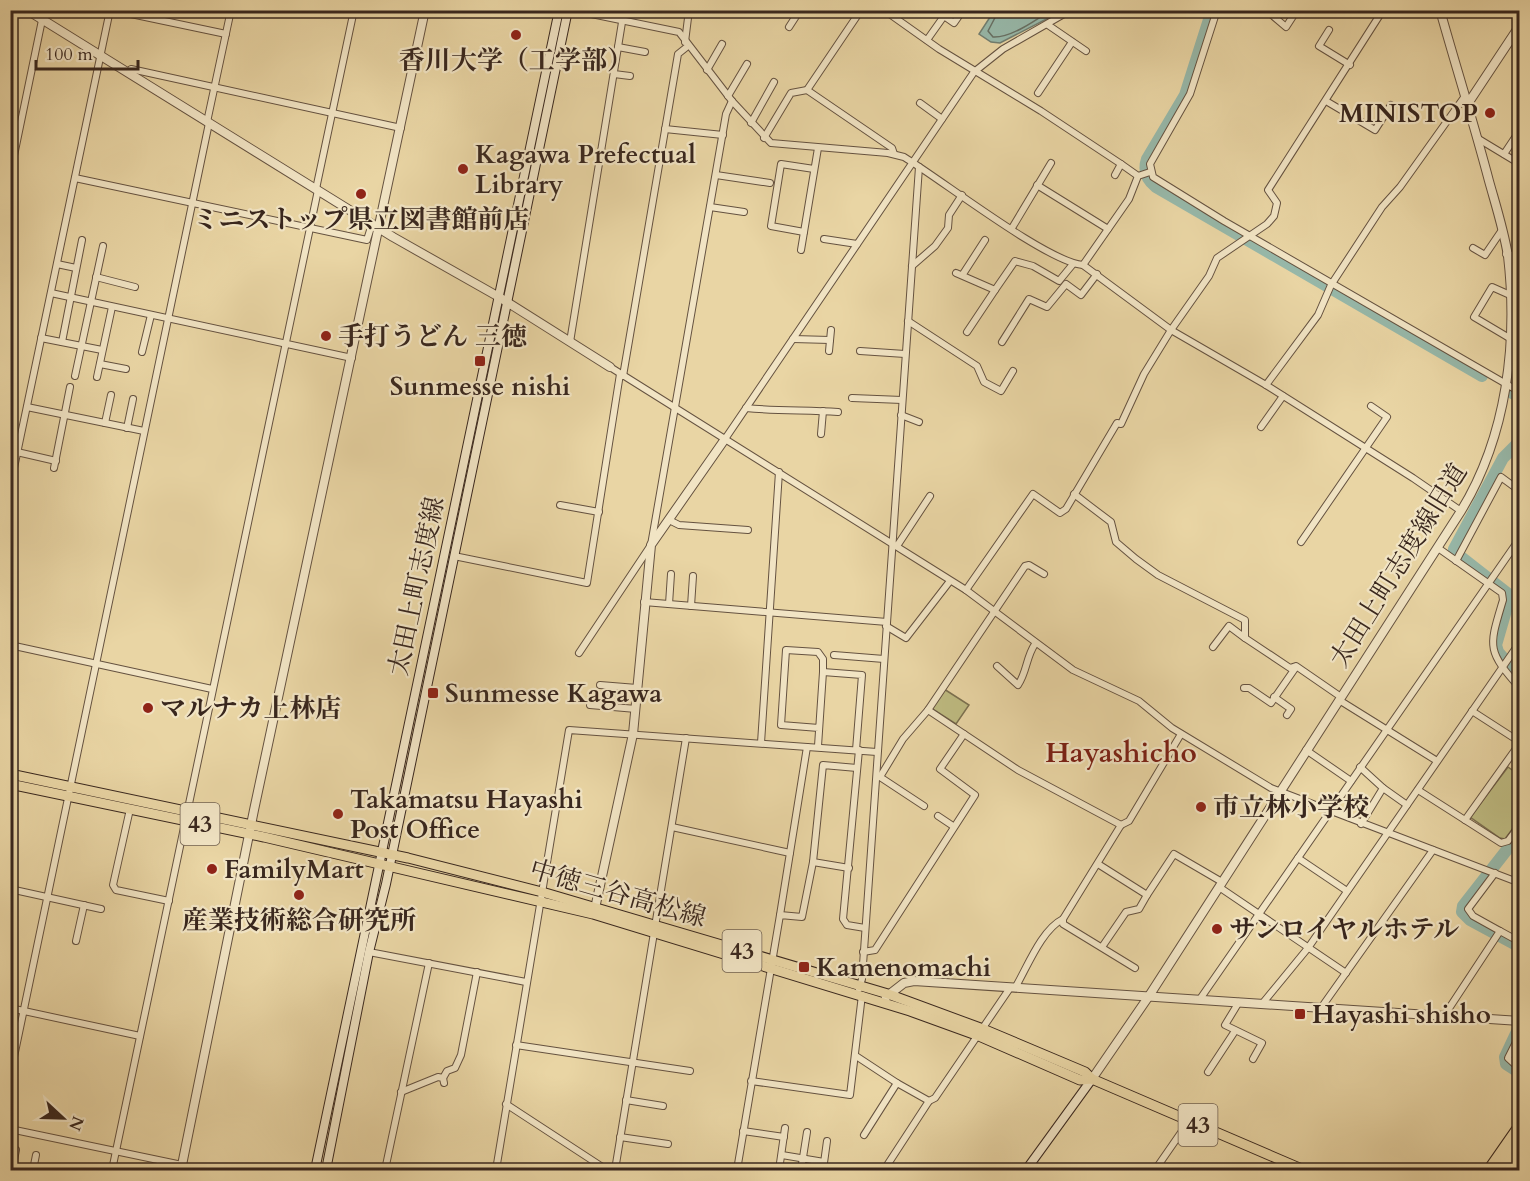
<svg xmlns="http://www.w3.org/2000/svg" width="1530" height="1181" viewBox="0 0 1530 1181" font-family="Cardo,'Noto Serif JP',serif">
  <rect width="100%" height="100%" fill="#e9d5a4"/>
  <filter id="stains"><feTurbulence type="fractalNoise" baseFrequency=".00333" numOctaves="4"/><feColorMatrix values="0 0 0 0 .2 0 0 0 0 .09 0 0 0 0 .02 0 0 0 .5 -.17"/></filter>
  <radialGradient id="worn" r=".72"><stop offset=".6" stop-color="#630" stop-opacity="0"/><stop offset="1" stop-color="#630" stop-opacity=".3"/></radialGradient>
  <g fill="#bebb81" stroke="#7c7150" stroke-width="1.5">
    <path d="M1515,266L1519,269V356L1515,353Z"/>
    <path d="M944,689L969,705L956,724L931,708Z"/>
    <path d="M1508,767L1519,775V820L1505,839L1500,838L1470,817Z"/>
  </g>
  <path fill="#97b8a9" stroke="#717e71" stroke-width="1.5" d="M994,11V10L1062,11L1000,43L991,42L979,34Z"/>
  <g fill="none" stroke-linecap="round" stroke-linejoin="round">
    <path stroke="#687064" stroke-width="1.5" d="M999,10L988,31L993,37C1011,38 1036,20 1051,10"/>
    <g stroke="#97b8a9" stroke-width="12">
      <path d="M1212,10L1185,95L1147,159C1143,171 1146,179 1156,187L1482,376"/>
      <path d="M1510,392L1520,397"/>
      <path d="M1520,441L1503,458L1454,549L1461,557L1507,593L1509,600L1496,645L1498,652L1520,677"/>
      <path d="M1520,833L1463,906L1462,912L1470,920L1520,947"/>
      <path d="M1520,1025L1505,1057L1506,1064L1520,1073"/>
    </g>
    <defs>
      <g id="minor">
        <path d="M112,10L226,34"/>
        <path d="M414,10L425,13"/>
        <path d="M572,10L679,32L732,101L771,143L888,153L904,157C942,180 1047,262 1083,265L1171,330L1266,385L1413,478L1461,511"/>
        <path d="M861,10L807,90L892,148L894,154"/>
        <path d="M884,10L939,49L1041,111L1121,164"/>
        <path d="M1217,10L1190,94L1150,164L1153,177L1224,221L1520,392"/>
        <path d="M1266,10L1286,27L1297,10"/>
        <path d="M1048,25L1086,51"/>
        <path d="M789,27L800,10"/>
        <path d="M1329,30L1319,46L1350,65"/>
        <path d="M1510,39L1520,45"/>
        <path d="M927,40L944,16L954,23L963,10"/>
        <path d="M685,42L689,10"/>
        <path d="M618,47L645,52"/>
        <path d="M707,70L722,44"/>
        <path d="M128,73L131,69L401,128"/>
        <path d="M614,74L630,76"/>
        <path d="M1038,93L1072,42"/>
        <path d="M728,96L747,64"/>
        <path d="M1326,101L1375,130L1391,105"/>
        <path d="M920,103L942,119"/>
        <path d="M207,122L231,10"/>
        <path d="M751,123L774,82"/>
        <path d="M665,129L723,135"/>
        <path d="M764,138L791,93L807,90"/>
        <path d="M1477,138L1520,164"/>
        <path d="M1504,154L1520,130"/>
        <path d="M10,175L42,20"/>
        <path d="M716,175L770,183"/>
        <path d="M1115,175L1121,164L1138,176"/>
        <path d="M75,178L367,240L372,224"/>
        <path d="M1037,185L1108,229"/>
        <path d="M316,189L354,10"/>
        <path d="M710,207L744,212"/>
        <path d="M1012,228L1051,163"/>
        <path d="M804,232L771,226L781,164L814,169"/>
        <path d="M824,239L857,244"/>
        <path d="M1473,248L1485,255L1502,230"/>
        <path d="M801,250L818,148"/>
        <path d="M57,264L76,268"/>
        <path d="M1083,265L1129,199L1138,176L1150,172"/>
        <path d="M912,266L935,246L948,228L949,215L962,195"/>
        <path d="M956,273L995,290L1015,261L1033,266L1059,281L1073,264"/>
        <path d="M963,274L985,240"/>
        <path d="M96,277L135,287"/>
        <path d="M51,293L352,358"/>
        <path d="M1510,295L1492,287L1474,317L1511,339"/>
        <path d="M908,321L977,366L984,382L1001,391L1013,371"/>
        <path d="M967,332L995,290"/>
        <path d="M41,338L102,350"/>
        <path d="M793,339L830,340"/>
        <path d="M62,342L82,240"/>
        <path d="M570,342L624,10"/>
        <path d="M1002,342L1029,299L1047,307L1066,284L1081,295L1097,274"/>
        <path d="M829,351L831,330"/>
        <path d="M860,351L905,354"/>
        <path d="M142,352L151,315"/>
        <path d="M1510,353L1520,358"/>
        <path d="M100,364L126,369"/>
        <path d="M610,367L966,590L1073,670L1139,701L1172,728L1271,788L1520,883"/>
        <path d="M75,376L103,246"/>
        <path d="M623,376L678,54L688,46"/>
        <path d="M97,377L112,307"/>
        <path d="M1266,385L1318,315L1331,285L1382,207L1400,187L1465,96"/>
        <path d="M852,398L902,400"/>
        <path d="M27,407L144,431"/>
        <path d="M746,408C777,411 807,410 838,412"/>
        <path d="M901,415L919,422"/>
        <path d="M105,423L111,395"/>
        <path d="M1261,427L1283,396"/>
        <path d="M127,428L133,399"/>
        <path d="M821,434L823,411"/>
        <path d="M725,439L974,72L1003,49L1071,10"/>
        <path d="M17,452L56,461"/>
        <path d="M54,468L70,387"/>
        <path d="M10,487L110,10"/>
        <path d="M1074,494L1111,522L1116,542L1136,559L1158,575L1245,620V638L1290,668L1296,666L1341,697"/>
        <path d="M560,505L599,512"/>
        <path d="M669,520L679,525L748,530"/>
        <path d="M1301,542L1387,417L1371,406"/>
        <path d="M897,546L930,496"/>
        <path d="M1438,548L1502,593L1503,600C1489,647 1486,650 1520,688"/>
        <path d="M454,556L587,583L620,374"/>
        <path d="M1456,561L1501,477L1520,491"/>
        <path d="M966,590L1033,494L1060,513L1066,509L1117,423L1121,424L1144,374L1171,330L1209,276L1217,258L1267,224L1274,216L1277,203L1268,190L1383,10"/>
        <path d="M644,602L887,622"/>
        <path d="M669,604L671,574"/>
        <path d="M691,606L693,576"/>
        <path d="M886,626L906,638L950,581"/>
        <path d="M10,645L212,689"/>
        <path d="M1213,647L1229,626L1245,638"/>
        <path d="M579,653L651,545L726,114L732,101"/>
        <path d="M834,655L884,659"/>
        <path d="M997,666L1018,685C1027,672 1026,657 1035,644"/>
        <path d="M823,672L862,675L856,750"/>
        <path d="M600,685L637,688"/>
        <path d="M1244,688H1249L1271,703L1296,667"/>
        <path d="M1274,697L1291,709L1287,715"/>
        <path d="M1339,700L1437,761"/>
        <path d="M590,705L636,709"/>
        <path d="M928,710L1018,770L1121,825"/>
        <path d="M1472,711L1520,742"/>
        <path d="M761,743L779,472"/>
        <path d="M818,746L823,672V659L818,652L786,650L781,725L819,728"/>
        <path d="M859,750L843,919L847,925L865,928"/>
        <path d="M1306,750L1351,781"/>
        <path d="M1360,767L1383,788L1361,824"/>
        <path d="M1383,788L1407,805"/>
        <path d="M1418,790L1501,843L1508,841L1520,825"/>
        <path d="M924,806L880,777L903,739L928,710L1025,566L1029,565L1044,574"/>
        <path d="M130,809L113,885L116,890L169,901"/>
        <path d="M938,816L953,826"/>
        <path d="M1465,820L1520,743"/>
        <path d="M672,827L790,853"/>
        <path d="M1298,858L1347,891"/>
        <path d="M813,862L823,765L857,768"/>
        <path d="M1098,864L1147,895L1174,854L1222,882"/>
        <path d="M1219,887L1346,973"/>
        <path d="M10,889L101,909"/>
        <path d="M780,915L807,747"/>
        <path d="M1500,931L1520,942"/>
        <path d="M76,941L84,905"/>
        <path d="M1102,947L1126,912L1139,909L1147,895"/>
        <path d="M369,952L526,982"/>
        <path d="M863,952L875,950L975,795L940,769L964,734"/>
        <path d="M1135,968L1063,924V919L1121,825L1129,821L1181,734"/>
        <path d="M1015,988C1027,968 1041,930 1063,919"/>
        <path d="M859,989L862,979L919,167"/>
        <path d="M1200,999L1520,538"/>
        <path d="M1239,1002L1225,1025L1262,1043L1253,1059"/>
        <path d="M1262,1004L1308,948L1520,642"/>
        <path d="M10,1008L140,1036"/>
        <path d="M1321,1008L1433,850"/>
        <path d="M1444,1016L1500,931L1473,916L1468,909L1495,873"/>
        <path d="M1520,1034L1508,1058L1520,1069"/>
        <path d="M516,1045L690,1071"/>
        <path d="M856,1056L897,1083"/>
        <path d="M1208,1072L1235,1031"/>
        <path d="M10,1076L209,123"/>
        <path d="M443,1078L447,1071L455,1068L461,1055L477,972"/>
        <path d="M751,1081L850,1095L862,995"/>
        <path d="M401,1092L438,1077L443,1078L444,1083"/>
        <path d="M626,1100L663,1106"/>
        <path d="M506,1104L607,1170"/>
        <path d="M10,1129L182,1165"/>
        <path d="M743,1131L784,1137"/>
        <path d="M864,1135L897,1083L929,1101"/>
        <path d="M620,1137L668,1144"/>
        <path d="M782,1155L824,1162"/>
        <path d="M12,1170L16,1150"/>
        <path d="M33,1170L36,1155"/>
        <path d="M112,1170L318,190"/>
        <path d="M385,1170L429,963"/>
        <path d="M496,1170L569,730L877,752"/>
        <path d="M615,1170L686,738"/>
        <path d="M737,1170L780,915L802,917L813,862L849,868"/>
        <path d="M779,1170L785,1128"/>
        <path d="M801,1170L807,1132"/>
        <path d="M823,1170L827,1141"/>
        <path d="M884,1170L929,1101L935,1098L1010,988"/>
        <path d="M1155,1170L1189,1121"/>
      </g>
      <g id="tertiary">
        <path d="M27,10L393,237L499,297L610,367"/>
        <path d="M1467,105L1520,25"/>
        <path d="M1507,254L1520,261"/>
        <path d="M594,913L633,734L651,545L725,439"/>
        <path d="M886,997L904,983L914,981L1520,1021"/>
        <path d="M1092,1079L1149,996L1461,511C1507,436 1518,342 1508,256C1504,231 1496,206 1489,181C1474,124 1456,67 1440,10"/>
        <path d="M181,1170L254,810L425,10"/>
      </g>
      <g id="secondary">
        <path d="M315,1170L559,10"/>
        <path d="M326,1170L369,952L386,884L568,10"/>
        <path d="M1026,1170L1092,1079"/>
      </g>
      <g id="primary">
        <path d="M10,774L408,858L542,892L888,994L983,1029L1085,1072L1092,1079L1304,1170"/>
        <path d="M10,784L264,837L593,914L910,1011L979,1036L1080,1080L1092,1079"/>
      </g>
      <g id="trunk">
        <path d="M1488,1170L1520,1124"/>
        <path d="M1512,1170L1520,1159"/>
      </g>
      <g id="motorway">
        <path d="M1494,1170L1520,1134"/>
        <path d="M1505,1170L1520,1149"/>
      </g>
    </defs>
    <use href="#minor" stroke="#655240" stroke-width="8"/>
    <use href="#tertiary" stroke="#655240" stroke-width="10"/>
    <use href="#secondary" stroke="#39271e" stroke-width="10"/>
    <use href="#primary" stroke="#39271e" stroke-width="11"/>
    <use href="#trunk" stroke="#39271e" stroke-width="11"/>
    <use href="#motorway" stroke="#39271e" stroke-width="13"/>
    <use href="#minor" stroke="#f1e4c4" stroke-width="6"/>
    <use href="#tertiary" stroke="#f1e4c4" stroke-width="8"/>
    <use href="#secondary" stroke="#f1e4c4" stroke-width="8"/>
    <use href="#primary" stroke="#e9d5a4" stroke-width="9"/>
    <use href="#trunk" stroke="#e9d5a4" stroke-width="9"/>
    <use href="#motorway" stroke="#e9d5a4" stroke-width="10"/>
  </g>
  <g fill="#8f2418" stroke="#f1e4c4" stroke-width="2">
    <circle cx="516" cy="35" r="6"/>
    <circle cx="1490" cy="113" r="6"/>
    <circle cx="463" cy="169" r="6"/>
    <circle cx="361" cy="194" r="6"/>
    <circle cx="326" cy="336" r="6"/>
    <rect x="474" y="355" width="12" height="12" rx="3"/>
    <rect x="427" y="687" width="12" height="12" rx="3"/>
    <circle cx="148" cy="708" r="6"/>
    <circle cx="1201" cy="807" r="6"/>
    <circle cx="338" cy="814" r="6"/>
    <circle cx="212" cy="869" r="6"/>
    <circle cx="299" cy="895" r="6"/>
    <circle cx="1217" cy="929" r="6"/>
    <rect x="798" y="961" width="12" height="12" rx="3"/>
    <rect x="1294" y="1008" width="12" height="12" rx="3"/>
  </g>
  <g text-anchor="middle" stroke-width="4.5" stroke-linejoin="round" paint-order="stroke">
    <g fill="#f1e4c4" stroke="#706050" stroke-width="1.5">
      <rect x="180.5" y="803" width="39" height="42" rx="4.5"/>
      <rect x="722.5" y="930" width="39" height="42" rx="4.5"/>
      <rect x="1178.5" y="1104" width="39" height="42" rx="4.5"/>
    </g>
    <g font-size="24" font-weight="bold" fill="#39271e">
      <text x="200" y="832">43</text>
      <text x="742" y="959">43</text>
      <text x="1198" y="1133">43</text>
    </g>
    <g font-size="26" font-weight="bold" fill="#39271e" stroke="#f1e4c4" text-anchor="start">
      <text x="516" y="69" text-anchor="middle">香川大学（工学部）</text>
      <text x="1478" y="122" text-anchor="end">MINISTOP</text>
      <text x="475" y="163">Kagawa Prefectual<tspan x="475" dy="30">Library</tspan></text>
      <text x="361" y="228" text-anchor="middle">ミニストップ県立図書館前店</text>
      <text x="338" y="345">手打うどん 三徳</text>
      <text x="480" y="395" text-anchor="middle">Sunmesse nishi</text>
      <text x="445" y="702">Sunmesse Kagawa</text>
      <text x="160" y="717">マルナカ上林店</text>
      <text x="350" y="808">Takamatsu Hayashi<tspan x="350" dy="30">Post Office</tspan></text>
      <text x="1213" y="816">市立林小学校</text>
      <text x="224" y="878">FamilyMart</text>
      <text x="299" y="929" text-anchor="middle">産業技術総合研究所</text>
      <text x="1229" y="938">サンロイヤルホテル</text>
      <text x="816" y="976">Kamenomachi</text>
      <text x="1312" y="1023">Hayashi shisho</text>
    </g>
    <g font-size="26" fill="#39271e" stroke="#f1e4c4">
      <text transform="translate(1398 565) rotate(-58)" y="9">太田上町志度線旧道</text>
      <text transform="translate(416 586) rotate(-78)" y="9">太田上町志度線</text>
      <text transform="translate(618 893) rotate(16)" y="9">中徳三谷高松線</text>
    </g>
    <g font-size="28" font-weight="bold" fill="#7a1f14" stroke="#f1e4c4">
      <text x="1121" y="762">Hayashicho</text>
    </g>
  </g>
  <rect width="1530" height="1181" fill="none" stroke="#e9d5a4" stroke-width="36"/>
  <rect x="12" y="12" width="1506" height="1157" fill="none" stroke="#39271e" stroke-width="3"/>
  <rect x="18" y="18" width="1494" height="1145" fill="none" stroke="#39271e" stroke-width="1.5"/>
  <g transform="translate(63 1118) rotate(112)" stroke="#f1e4c4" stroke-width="4.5" paint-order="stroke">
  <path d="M0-4.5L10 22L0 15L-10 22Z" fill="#39271e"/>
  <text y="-9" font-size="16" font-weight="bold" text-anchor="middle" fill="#39271e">N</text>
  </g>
  <path d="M36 60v9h102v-9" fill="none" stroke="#39271e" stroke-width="3"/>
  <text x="45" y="60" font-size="18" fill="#39271e" stroke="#f1e4c4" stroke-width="4.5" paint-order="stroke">100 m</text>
  <rect width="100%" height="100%" filter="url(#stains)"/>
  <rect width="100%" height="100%" fill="url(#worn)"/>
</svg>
